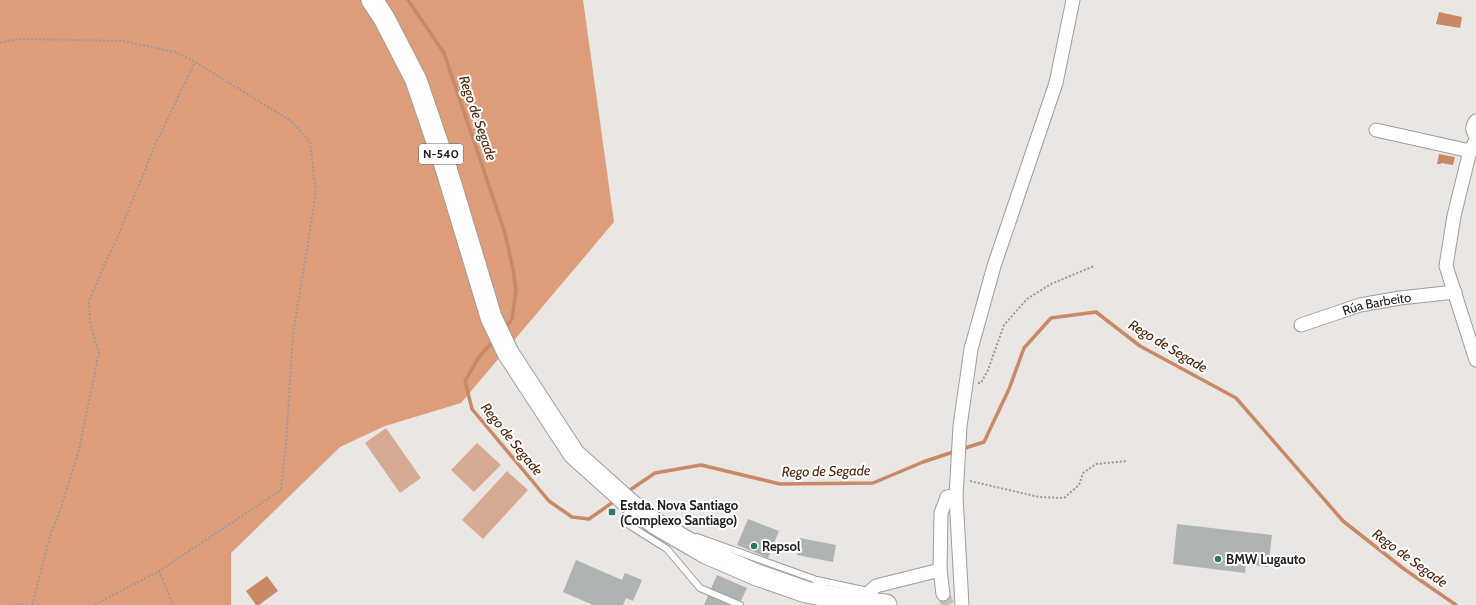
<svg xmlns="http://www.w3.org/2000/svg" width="1476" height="605" viewBox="0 0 1476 605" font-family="Cabin,sans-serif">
  <rect width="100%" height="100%" fill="#eae6e3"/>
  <g fill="#d7ab93">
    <path d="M386,428L421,478L400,493L365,443Z"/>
    <path d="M477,443L501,465L474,492L451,470Z"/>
    <path d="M507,471L528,490L483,539L462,520Z"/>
  </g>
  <path fill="#de9d7a" d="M0,0H583L614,222L461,403L385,426L340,447L231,553V605H0Z"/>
  <g fill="#c88966">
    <path d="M1439,12L1462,17L1460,28L1436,24Z"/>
    <path d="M1439,154L1455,157L1453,165L1441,163V164H1437Z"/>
    <path d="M267,576L278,591L259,605H256L246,591Z"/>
  </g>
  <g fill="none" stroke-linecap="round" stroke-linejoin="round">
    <g stroke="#c88966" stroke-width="3.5">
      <path d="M408,0L444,53L505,233L513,269L516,290L512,319L504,329"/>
      <path d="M495,339L479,357L465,381L472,409L549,501L572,517L589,519L616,500"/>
      <path d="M962,449L984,442L1009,389L1024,348L1051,318L1096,312L1140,346L1236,398L1343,521L1404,569L1456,605"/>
      <path d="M627,492L655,473L701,465L780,484L873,483L923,462L956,451"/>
    </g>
  </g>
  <g fill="#afb3b2">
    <path d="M748,519L779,531L768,558L737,545Z"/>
    <path d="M1177,524L1272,535L1268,567L1246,564L1245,573L1173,564Z"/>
    <path d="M800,538L836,545L833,562L797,555Z"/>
    <path d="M576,560L622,580L625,573L642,580L633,601L626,598L623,605H593L563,592Z"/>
    <path d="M717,575L747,588L739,605H704Z"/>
  </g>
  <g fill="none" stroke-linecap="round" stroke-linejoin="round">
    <path stroke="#c2bfbc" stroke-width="13" stroke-dasharray="13 6" stroke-linecap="butt" d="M943,594L948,605"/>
    <defs>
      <g id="service">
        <path d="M629,525L667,549L700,588L740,605"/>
        <path d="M697,537L814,579L825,588"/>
        <path d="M817,580L868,591"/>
      </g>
      <g id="minor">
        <path d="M1476,121C1472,126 1472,131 1476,136"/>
        <path d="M1376,130L1470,151"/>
        <path d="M1476,140L1470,151L1454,216L1446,266L1476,360"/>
        <path id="s1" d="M1301,325L1360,305L1400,298L1455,292"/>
        <path d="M943,594L940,570L941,513L947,497L956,496"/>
        <path d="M858,602L876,586L940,570"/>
        <path d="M962,605L956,496L960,426L971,349L994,266L1056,83L1073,0"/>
      </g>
      <path id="trunk" d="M372,0L384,18L416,80L446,168L491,317L508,353L574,454L631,505L656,524L706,553L757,575L806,592L858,602L886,605"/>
    </defs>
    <use href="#service" stroke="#a09c9a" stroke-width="8"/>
    <use href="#minor" stroke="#a09c9a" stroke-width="15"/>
    <use href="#trunk" stroke="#a09c9a" stroke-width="23"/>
    <g stroke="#9b9896" stroke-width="2" stroke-dasharray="2 2" stroke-linecap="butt">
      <path d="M0,43L1,42L22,39L123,41L175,52L195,62L291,121L310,142L316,193L293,334L286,443L281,490L159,571L94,605"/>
      <path d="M978,383H981L988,370L1004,325L1027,299L1051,284L1094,266"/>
      <path d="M970,481L1039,497L1064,498L1079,485L1083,473L1096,464L1127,461"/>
      <path d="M159,571L173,605"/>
      <path d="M13,605L17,604L23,605"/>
      <path d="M32,605L51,533L59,514L79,450L99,352L90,324L89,302L103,268L118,236L156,143L195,62"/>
    </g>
    <use href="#service" stroke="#fff" stroke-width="6"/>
    <use href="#minor" stroke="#fff" stroke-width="13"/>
    <use href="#trunk" stroke="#fff" stroke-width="21"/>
  </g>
  <g fill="#347462" stroke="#fff" stroke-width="1.5">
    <rect x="608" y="508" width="8" height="8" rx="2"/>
    <circle cx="754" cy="546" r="4"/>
    <circle cx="1218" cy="559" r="4"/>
  </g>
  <g text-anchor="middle" stroke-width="4" stroke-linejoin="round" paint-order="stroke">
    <rect fill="#fff" stroke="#646463" stroke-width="1" x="419" y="144" width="44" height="20" rx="3"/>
    <g font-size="12" font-weight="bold" fill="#222120">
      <text x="441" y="158">N-540</text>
    </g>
    <g font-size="13" fill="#222120" stroke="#fff">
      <text dy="5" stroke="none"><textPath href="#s1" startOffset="79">Rúa Barbeito</textPath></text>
    </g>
    <g font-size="13" font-weight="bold" fill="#222120" stroke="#fff" text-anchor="start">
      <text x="620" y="510">Estda. Nova Santiago<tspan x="620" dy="15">(Complexo Santiago)</tspan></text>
      <text x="762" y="551">Repsol</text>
      <text x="1226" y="564">BMW Lugauto</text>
    </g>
    <g font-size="14" font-style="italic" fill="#4f250a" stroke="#fff">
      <text transform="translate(478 118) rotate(71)" y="5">Rego de Segade</text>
      <text transform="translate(1168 346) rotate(31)" y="5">Rego de Segade</text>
      <text transform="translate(512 439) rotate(51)" y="5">Rego de Segade</text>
      <text transform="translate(826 471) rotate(-1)" y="5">Rego de Segade</text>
      <text transform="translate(1410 558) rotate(36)" y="5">Rego de Segade</text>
    </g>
  </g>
</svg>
